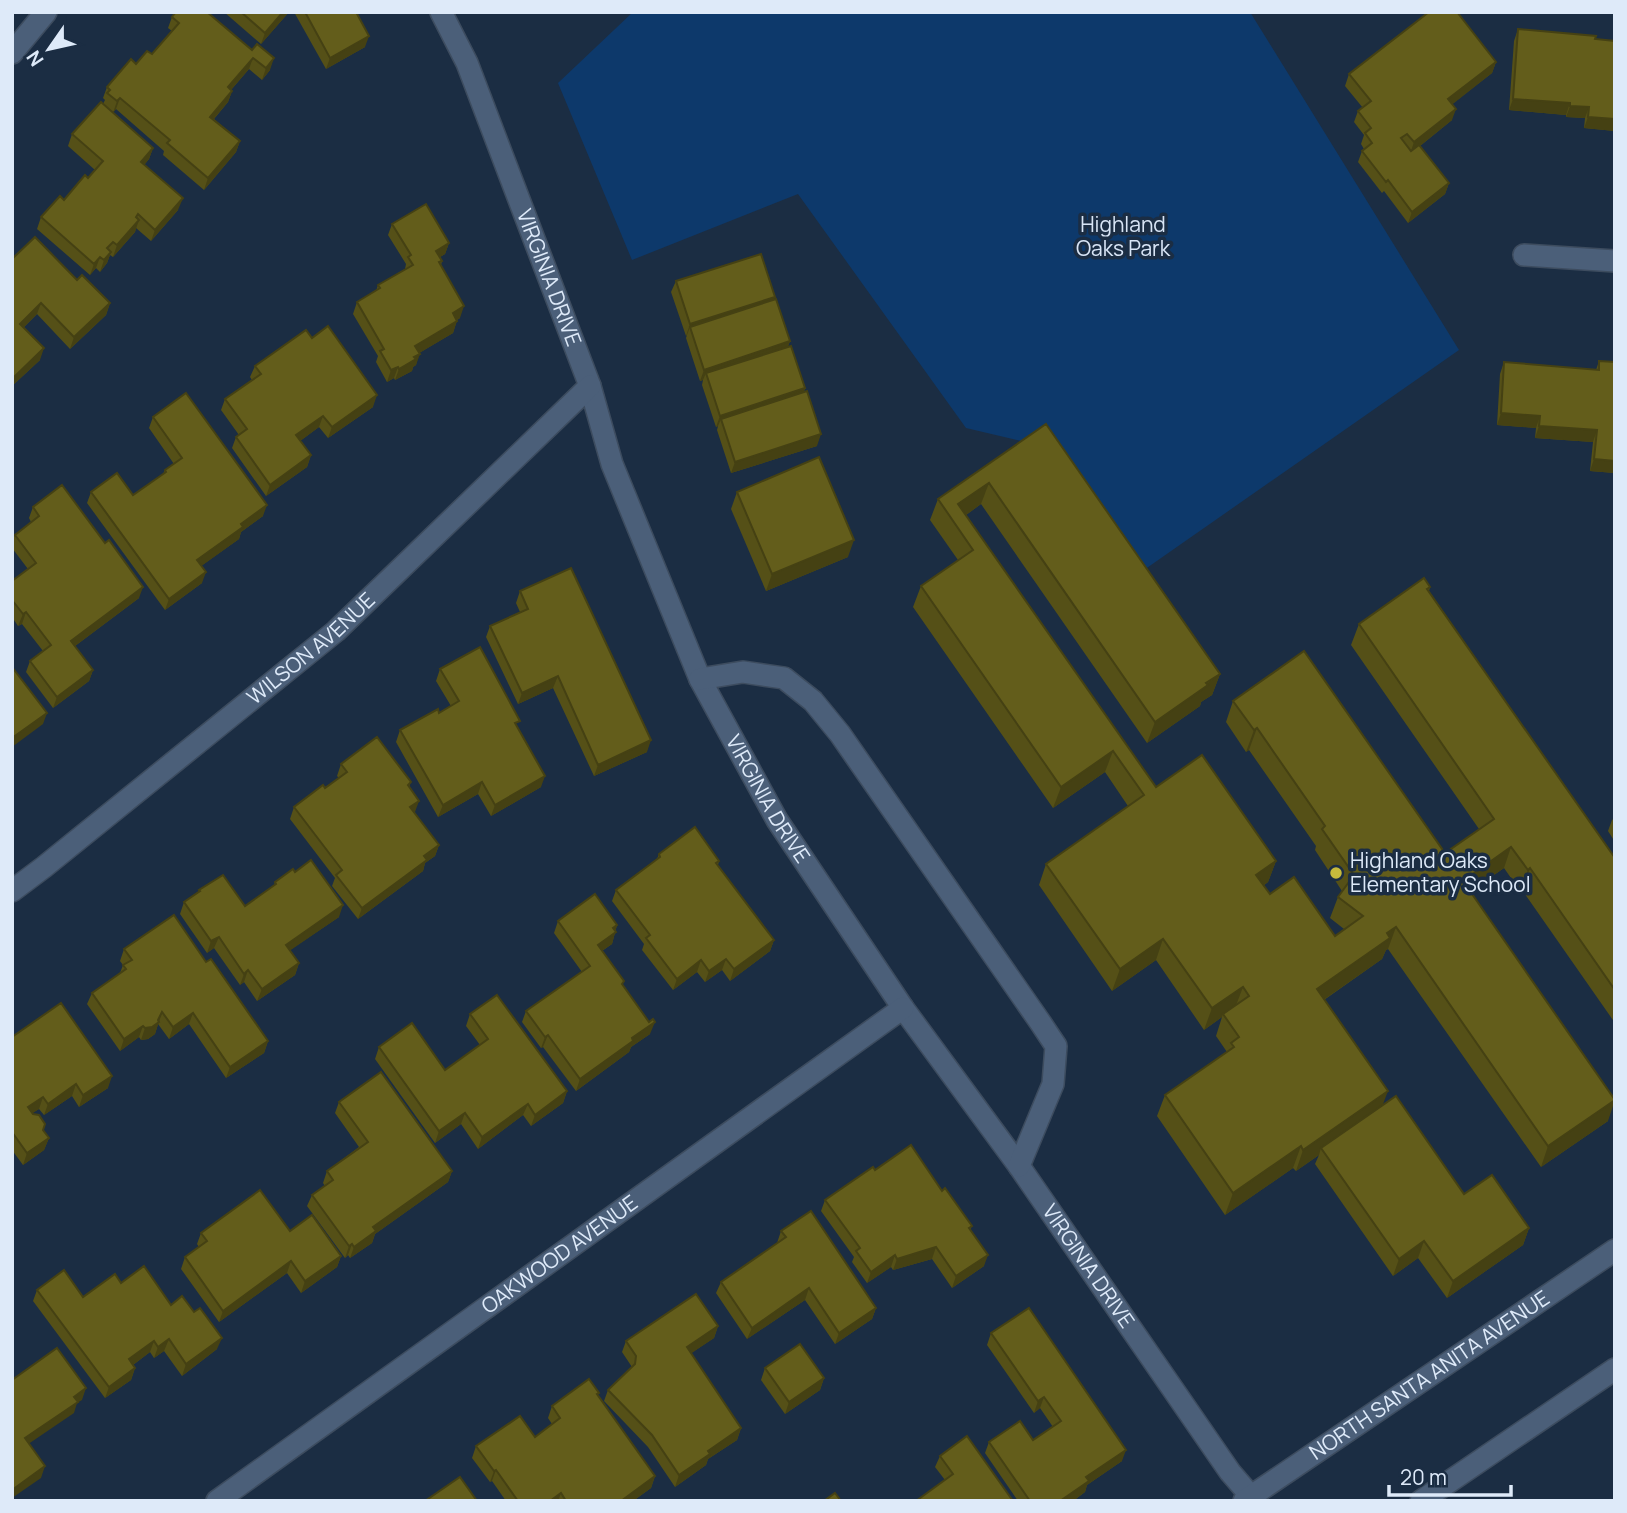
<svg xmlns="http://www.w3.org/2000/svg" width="1627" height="1513" viewBox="0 0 1627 1513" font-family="Manrope,sans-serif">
  <rect width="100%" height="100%" fill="#1b2d43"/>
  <path fill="#0d396b" d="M633,12H1250L1459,350L1131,579L1038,445L966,428L798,194L632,260L558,83Z"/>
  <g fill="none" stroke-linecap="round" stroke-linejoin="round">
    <defs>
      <g id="minor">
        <path id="s1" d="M441,12L467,63L590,386L612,464L700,679L777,820L903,1008L1019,1166L1230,1472L1255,1501"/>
        <path d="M12,53L46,12"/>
        <path d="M1524,255L1615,261"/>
        <path d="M700,679L743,672L784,678L813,701L840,734L1040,1022L1056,1046L1053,1084L1019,1166"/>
        <path id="s2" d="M12,891L44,867L336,631L590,386"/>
        <path id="s3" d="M217,1501L903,1008"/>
        <path id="s4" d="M1244,1501L1615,1250"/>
        <path d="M1421,1501L1615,1369"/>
      </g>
    </defs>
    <use href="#minor" stroke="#3d4c5f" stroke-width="24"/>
    <use href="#minor" stroke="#4b5f79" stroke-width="21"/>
  </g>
  <g fill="#555017">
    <path d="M207,12L270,70L262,80L249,69L231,90L232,91L228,102L214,119L240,141L236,152L204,190L163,155L164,151L116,109L113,112L153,148L149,159L144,165L178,210L151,241L136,228L135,232L113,257L110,255L107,263L100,272L96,268L90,275L37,229L41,217L64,200L88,178L95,170L68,146L72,134L103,104L105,100L103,98L107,87L136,64L152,54L172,31L168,28L172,17Z"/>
    <path d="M224,12H289L261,44Z"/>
    <path d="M294,12H356L365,47L326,69Z"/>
    <path d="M1518,29L1595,39L1615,131L1584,128L1585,118L1566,117V115L1509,110L1514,41Z"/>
    <path d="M1496,62L1492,73L1452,104V120L1420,146L1449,183L1445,194L1408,223L1384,191L1382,193L1358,162L1362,151L1364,149L1361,144L1364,135L1354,122L1358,111L1363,108L1345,86L1349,74Z"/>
    <path d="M392,224L449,243L445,254L440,257L442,261L441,265L460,318L457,320L453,333L419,353L416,365L413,367L412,371L395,380L394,378L387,382L376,362L378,356L353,314L357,302L376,291L378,285L405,269L406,264L388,235Z"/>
    <path d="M12,259L77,280L110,303L106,315L70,349L37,314L24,327L40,360L12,386Z"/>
    <path d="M676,281L775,297L774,299L790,341L788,346L805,388L804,392L817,446L731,473L717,430L718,426L716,427L702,385L703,380L700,381L686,338L687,335L686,336L671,292Z"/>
    <path d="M312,338L373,407L328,438L319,427L300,441L311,455L307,467L266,496L232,448L236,437L239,435L221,410L225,399L252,380L250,377L255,366Z"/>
    <path d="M1599,361L1615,473L1590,471L1593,442L1535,438L1536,428L1497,425L1500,374L1504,362L1596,370Z"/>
    <path d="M153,417L263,516L241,532L239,539L201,566L202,583L165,610L87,503L91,492L133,495L163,474L165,470L174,464L149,428Z"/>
    <path d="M1046,424L1220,674L1212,695L1201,702L1200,706L1147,743L981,504L966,515L1156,787L1276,861L1268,882L1263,886L1270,894L1335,936L1344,929L1330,918L1338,897L1342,891L1315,850L1316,846L1249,750L1246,752L1226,722L1233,701L1445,853L1479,829L1351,645L1359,624L1430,587L1429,591L1615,858V1023L1522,890L1520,891L1504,868L1471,891L1608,1121L1541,1167L1388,949L1386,950L1382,959L1324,1000L1383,1104L1464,1194L1529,1228L1523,1245L1447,1298L1418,1258L1393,1276L1315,1164L1319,1155L1296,1171L1293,1168L1225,1215L1157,1116L1165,1095L1227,1052L1216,1036L1222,1017L1204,1030L1156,960L1112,991L1039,885L1046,864L1128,806L1105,772L1053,808L913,607L921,586L958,560L930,520L938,499Z"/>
    <path d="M737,492L848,557L766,591L731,509Z"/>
    <path d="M33,507L139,598L75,646L93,670L89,681L53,708L26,672L30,661L43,651L22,624L18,626L12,617V581L28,569L12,548V541L15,535L31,522L29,518Z"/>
    <path d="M520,591L647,752L594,776L553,688L518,704L486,637L490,626L520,612L516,603Z"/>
    <path d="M440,669L517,727L541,787L491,816L478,794L438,817L396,742L400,730L439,713L451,706L436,681Z"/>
    <path d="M341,764L411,782L409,787L414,812L439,845L435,856L425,863L423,871L358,919L332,886L335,878L290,819L294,807L339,778L337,776Z"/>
    <path d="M1615,818V842L1608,831L1612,820Z"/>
    <path d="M659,854L719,861L718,865L774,940L770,951L730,981L722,970L705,982L697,972L673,990L642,950L644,944L612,901L616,890L657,859Z"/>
    <path d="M275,882L339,917L290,950L299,963L295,975L257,1001L244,982L240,985L214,948L207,953L180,914L184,902L198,893L199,890L245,906L274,886Z"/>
    <path d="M558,921L617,925L612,944L602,951L650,1034L631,1047L629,1052L576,1091L543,1047L541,1048L522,1022L526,1011L582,972L554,933Z"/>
    <path d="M124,949L206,962L268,1041L264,1053L226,1078L189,1024L169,1039L158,1024L155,1034L148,1039L141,1040L139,1037L120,1051L87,1004L92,993L120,973L123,965L120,961Z"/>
    <path d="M470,1014L567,1091L563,1103L531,1126L523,1115L478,1149L461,1124L435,1143L375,1059L379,1047L445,1070L480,1045L466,1026Z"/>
    <path d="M12,1037L108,1088L79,1107L72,1096L44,1115L39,1109L32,1113L49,1138L44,1150L23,1165L12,1150Z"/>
    <path d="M339,1102L452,1171L448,1182L375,1234L372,1243L350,1258L348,1255L345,1258L307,1206L312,1195L325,1186L323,1183L327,1171L359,1147L335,1113Z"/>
    <path d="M875,1170L942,1191L972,1226L970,1230L984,1266L952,1288L932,1259L893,1270L891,1267L867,1283L852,1262L854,1257L821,1211L825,1200Z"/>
    <path d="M290,1231L341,1256L337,1267L301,1293L287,1273L219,1322L181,1269L185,1257L199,1247L197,1244L201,1233Z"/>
    <path d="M781,1231L876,1308L872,1319L835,1344L805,1300L747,1339L716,1293L721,1282L777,1243Z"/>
    <path d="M121,1283L171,1305L217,1349L182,1376L164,1351L154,1358L150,1352L133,1365L135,1368L131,1380L105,1398L33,1301L37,1290L83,1297Z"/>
    <path d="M718,1326L714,1338L691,1353L741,1428L737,1440L708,1459L706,1465L675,1487L648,1447L604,1401L608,1390L632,1367L622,1352L626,1341Z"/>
    <path d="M991,1333L1122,1461L1087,1485L1085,1492L1073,1501H1018L985,1453L989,1442L1033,1440L1053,1427L1040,1408L1034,1413L987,1345Z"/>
    <path d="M765,1368L824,1378L820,1390L785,1414L761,1380Z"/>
    <path d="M598,1395L655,1476L651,1488L633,1501H506L492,1481L490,1482L472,1458L476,1446L535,1437L552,1424L548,1418L552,1406Z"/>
    <path d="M940,1456L1013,1501L945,1480L935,1467Z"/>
  </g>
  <g fill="#454113">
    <path d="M283,12H289L261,44L265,33Z"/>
    <path d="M369,36L365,47L326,69L330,58Z"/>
    <path d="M253,58L249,69L224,98L228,87Z"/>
    <path d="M274,58L270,70L262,80L266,68Z"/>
    <path d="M1496,62L1492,73L1444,111L1448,99Z"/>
    <path d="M232,91L228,102L206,128L210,117Z"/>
    <path d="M120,98L116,109L113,113L117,101Z"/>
    <path d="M1513,99L1570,103L1566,115L1509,110Z"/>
    <path d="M1570,106L1589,107L1585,118L1566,117Z"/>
    <path d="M1456,109L1452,120L1410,154L1414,142Z"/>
    <path d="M1588,117L1615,119V131L1584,128Z"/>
    <path d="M240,141L236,152L204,190L208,178Z"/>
    <path d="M153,148L149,159L137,174L141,162Z"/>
    <path d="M1449,183L1445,194L1408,223L1412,212Z"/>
    <path d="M183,198L178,210L151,241L155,230Z"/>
    <path d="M139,220L135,232L113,257L117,245Z"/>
    <path d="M449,243L445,254L432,262L436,251Z"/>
    <path d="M111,252L107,263L100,272L104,260Z"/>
    <path d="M100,257L96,268L90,275L94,264Z"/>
    <path d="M775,297L771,308L690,327L687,335L686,336L690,324Z"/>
    <path d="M41,303L37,314L16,335L20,324Z"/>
    <path d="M110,303L106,315L70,349L74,337Z"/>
    <path d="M464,306L460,318L449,325L453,313Z"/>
    <path d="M457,321L453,333L411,358L415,346Z"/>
    <path d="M790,341L786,353L706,373L703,380L700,381L704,370Z"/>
    <path d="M44,348L40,360L12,386V379Z"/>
    <path d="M420,354L416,365L413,367L412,371L395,380L399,369Z"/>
    <path d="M398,367L394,378L387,382L391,370Z"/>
    <path d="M805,388L801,399L721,419L718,426L716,427L720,416Z"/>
    <path d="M377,395L373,407L328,438L332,427Z"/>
    <path d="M1501,413L1540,416L1536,428L1497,425Z"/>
    <path d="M323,416L319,427L292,447L296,435Z"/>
    <path d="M1539,426L1597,430L1593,442L1535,438Z"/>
    <path d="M821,434L817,446L731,473L735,462Z"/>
    <path d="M311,455L307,467L266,496L270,485Z"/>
    <path d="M1594,459L1615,461V473L1590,471Z"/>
    <path d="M989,483L981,504L955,523L958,504Z"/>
    <path d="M267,505L263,516L241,532L239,539L193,572L197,560L241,524Z"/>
    <path d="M854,540L848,557L766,591L772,574Z"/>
    <path d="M206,572L202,583L165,610L169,599Z"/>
    <path d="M143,587L139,598L67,652L71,641Z"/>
    <path d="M26,612L22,624L18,626L23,614Z"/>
    <path d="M93,670L89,681L53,708L57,697Z"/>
    <path d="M1220,674L1212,695L1201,702L1200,706L1147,743L1155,722Z"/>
    <path d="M558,676L553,688L518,704L522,693Z"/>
    <path d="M47,713L43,724L12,747V738Z"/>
    <path d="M1257,728L1249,750L1246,752L1254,730Z"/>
    <path d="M651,740L647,752L594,776L598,765Z"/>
    <path d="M1113,751L1105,772L1053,808L1061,787Z"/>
    <path d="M545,776L541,787L491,816L495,805Z"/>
    <path d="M482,782L478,794L438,817L443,805Z"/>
    <path d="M419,801L415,812L406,819L410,807Z"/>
    <path d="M439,845L435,856L425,863L423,871L358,919L362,908Z"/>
    <path d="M1511,847L1504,868L1455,902L1463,881Z"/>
    <path d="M1276,861L1268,882L1248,897L1256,875Z"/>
    <path d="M1530,868L1522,890L1520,891L1528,870Z"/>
    <path d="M343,905L339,917L282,956L286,945Z"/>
    <path d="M617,925L612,944L594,956L598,945L613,928Z"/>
    <path d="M1396,927L1388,949L1386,950L1382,959L1309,1010L1317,989Z"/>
    <path d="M219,937L214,948L207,953L211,941Z"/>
    <path d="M1163,939L1156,960L1112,991L1120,969Z"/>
    <path d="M774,940L770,951L730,981L734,969Z"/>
    <path d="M726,959L722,970L705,982L709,971Z"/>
    <path d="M701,960L697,972L673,990L677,979Z"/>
    <path d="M299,963L295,975L257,1001L262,989Z"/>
    <path d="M248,970L244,982L240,985L244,974Z"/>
    <path d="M1243,987L1235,1008L1223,1014L1222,1017L1204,1030L1212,1008Z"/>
    <path d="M162,1012L155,1034L148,1039L141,1040L145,1028L158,1020Z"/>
    <path d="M193,1013L189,1024L169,1039L173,1027Z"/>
    <path d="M655,1022L650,1034L631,1047L629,1052L576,1091L580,1079L632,1038Z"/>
    <path d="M143,1026L139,1037L120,1051L124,1039Z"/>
    <path d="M548,1035L543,1047L541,1048L545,1037Z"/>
    <path d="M268,1041L264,1053L226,1078L230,1067Z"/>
    <path d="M112,1076L108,1088L79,1107L83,1095Z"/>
    <path d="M76,1084L72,1096L44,1115L48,1104Z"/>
    <path d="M567,1091L563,1103L531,1126L535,1115Z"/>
    <path d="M1388,1091L1380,1112L1321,1148L1319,1155L1296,1171L1303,1150Z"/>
    <path d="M43,1097L39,1109L24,1119L28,1107Z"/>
    <path d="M1615,1100L1608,1121L1541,1167L1548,1146Z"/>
    <path d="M528,1104L523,1115L478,1149L482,1137Z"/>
    <path d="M465,1113L461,1124L435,1143L439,1131Z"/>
    <path d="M49,1138L44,1150L23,1165L27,1153Z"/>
    <path d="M1301,1146L1293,1168L1225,1215L1233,1193Z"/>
    <path d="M452,1171L448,1182L375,1234L372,1243L350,1258L354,1247L373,1227Z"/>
    <path d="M1529,1228L1523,1245L1447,1298L1453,1281Z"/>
    <path d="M1424,1241L1418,1258L1393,1276L1399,1259Z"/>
    <path d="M352,1244L348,1255L345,1258L349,1246Z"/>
    <path d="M936,1247L932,1259L893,1270L897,1259Z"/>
    <path d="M895,1255L891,1267L867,1283L871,1272Z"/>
    <path d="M988,1255L984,1266L952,1288L956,1276Z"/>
    <path d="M341,1256L337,1267L301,1293L305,1281Z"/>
    <path d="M291,1261L287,1273L219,1322L223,1311Z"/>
    <path d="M809,1288L805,1300L747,1339L752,1328Z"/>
    <path d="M876,1308L872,1319L835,1344L839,1333Z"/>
    <path d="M718,1326L714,1338L683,1359L687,1347Z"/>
    <path d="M222,1338L217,1349L182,1376L186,1364Z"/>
    <path d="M169,1339L164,1351L154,1358L158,1347Z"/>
    <path d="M154,1341L150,1352L125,1371L129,1359Z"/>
    <path d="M135,1368L131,1380L105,1398L109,1387Z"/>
    <path d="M824,1378L820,1390L785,1414L789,1402Z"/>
    <path d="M86,1388L82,1400L77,1403L74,1413L21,1449L25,1438Z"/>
    <path d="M1044,1397L1040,1408L1034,1413L1038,1401Z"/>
    <path d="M741,1428L737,1440L708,1459L706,1465L675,1487L679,1475L708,1451Z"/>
    <path d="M1126,1450L1122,1461L1087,1485L1085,1492L1073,1501H1060L1086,1477Z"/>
    <path d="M45,1466L41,1478L12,1498V1490Z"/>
    <path d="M496,1470L492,1481L490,1482L494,1471Z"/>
    <path d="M655,1476L651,1488L633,1501H621Z"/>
    <path d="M561,1493L558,1501H550Z"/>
  </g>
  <g fill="#635d1b" stroke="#454113" stroke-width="2">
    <path d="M176,12H207L252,50L257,44L274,58L266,68L253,58L228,87L232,91L210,117L240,141L208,178L167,143L170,140L120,98L117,101L107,93L110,90L107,87L131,59L136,64L147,51L152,54L179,23L172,17Z"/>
    <path d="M241,12H283L265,33Z"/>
    <path d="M305,12H356L369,36L330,58Z"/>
    <path d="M1429,12H1457L1496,62L1448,99L1456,109L1414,142L1407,134L1401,138L1411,151L1419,145L1449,183L1412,212L1388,180L1386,182L1362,151L1372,143L1365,133L1371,128L1358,111L1371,101L1349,74Z"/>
    <path d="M1518,29L1596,36L1595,39L1615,41V119L1588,117L1589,107L1570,106V103L1513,99Z"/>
    <path d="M101,102L153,148L141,162L183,198L155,230L138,214L136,217L139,220L117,245L113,242L107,248L111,252L104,260L100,257L94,264L41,217L60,196L64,200L85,175L88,178L103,161L72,134Z"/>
    <path d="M426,204L449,243L436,251L442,261L439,262L464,306L453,313L457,321L415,346L420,354L414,357L416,359L399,369L398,367L391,370L380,351L384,349L357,302L380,288L378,285L413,265L408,257L411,255L392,224Z"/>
    <path d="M35,237L77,280L82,275L110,303L74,337L41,303L20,324L44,348L12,379V259Z"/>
    <path d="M761,254L775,297L690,324L676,281Z"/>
    <path d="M776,299L790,341L704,370L690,327Z"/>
    <path d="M328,326L377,395L332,427L323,416L296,435L311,455L270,485L236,437L247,429L225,399L261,374L255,366L306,330L312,338Z"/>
    <path d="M791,346L805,388L720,416L706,373Z"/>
    <path d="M1599,361L1615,362V461L1594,459L1597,430L1539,426L1540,416L1501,413L1504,362L1599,370Z"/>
    <path d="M807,391L821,434L735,462L721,419Z"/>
    <path d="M186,393L267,505L241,524L243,527L197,560L206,572L169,599L91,492L117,473L133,495L166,472L165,470L182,458L153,417Z"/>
    <path d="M1046,424L1220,674L1206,683L1208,685L1155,722L989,483L958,504L1156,787L1202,755L1276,861L1256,875L1270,894L1294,877L1335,936L1363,916L1338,897L1354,875L1322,829L1325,826L1257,728L1254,730L1233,701L1304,651L1445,853L1494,819L1359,624L1424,578L1430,587L1427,589L1615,858V990L1530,868L1528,870L1511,847L1463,881L1615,1100L1548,1146L1396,927L1387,933L1390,938L1317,989L1388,1091L1303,1150L1301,1146L1233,1193L1165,1095L1234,1047L1231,1043L1239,1037L1223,1014L1249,996L1243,987L1212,1008L1163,939L1120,969L1046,864L1144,795L1113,751L1061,787L921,586L973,550L938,499Z"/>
    <path d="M819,457L854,540L772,574L737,492Z"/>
    <path d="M62,485L105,543L109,540L143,587L71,641L93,670L57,697L30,661L51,645L26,612L23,614L12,600V581L36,563L15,535L39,516L33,507Z"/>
    <path d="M571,568L651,740L598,765L558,676L522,693L490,626L528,609L520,591Z"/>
    <path d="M480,647L520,721L515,723L545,776L495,805L482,782L443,805L400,730L438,709L439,713L459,701L440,669Z"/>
    <path d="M12,667L47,713L12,738Z"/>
    <path d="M377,737L411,782L408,785L419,801L410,807L439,845L424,856L427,860L362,908L336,875L342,870L294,807L323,785L325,788L347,772L341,764Z"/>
    <path d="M695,827L719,861L716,863L774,940L734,969L726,959L709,971L701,960L677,979L646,938L650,935L616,890L660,857L659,854Z"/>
    <path d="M311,860L343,905L286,945L299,963L262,989L248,970L244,974L219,937L211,941L184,902L200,891L199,890L223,875L245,906L276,884L275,882L293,869L295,872Z"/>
    <path d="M595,894L617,925L613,928L616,932L598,945L624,981L622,984L649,1022L653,1019L655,1022L632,1038L633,1041L580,1079L548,1035L545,1037L526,1011L590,966L558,921Z"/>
    <path d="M174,915L206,962L211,959L268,1041L230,1067L193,1013L173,1027L162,1012L158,1020L159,1022L152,1027L145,1028L143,1026L124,1039L92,993L126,969L123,965L132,960L124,949Z"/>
    <path d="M497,995L567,1091L535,1115L528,1104L482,1137L465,1113L439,1131L379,1047L412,1023L445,1070L488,1039L470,1014Z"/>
    <path d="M61,1003L112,1076L83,1095L76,1084L48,1104L43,1097L28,1107L33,1114L39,1115L45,1124L43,1130L49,1138L27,1153L12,1132V1037Z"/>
    <path d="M381,1072L452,1171L373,1227L376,1231L354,1247L352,1244L349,1246L312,1195L333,1180L327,1171L368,1142L339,1102Z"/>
    <path d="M1396,1096L1464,1194L1492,1175L1529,1228L1453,1281L1424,1241L1399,1259L1321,1148Z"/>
    <path d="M911,1145L942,1191L945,1188L972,1226L969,1228L988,1255L956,1276L936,1247L897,1259L895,1255L871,1272L856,1251L860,1248L825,1200L873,1167L875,1170Z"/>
    <path d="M260,1190L290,1231L312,1215L341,1256L305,1281L291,1261L223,1311L185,1257L207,1241L201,1233Z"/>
    <path d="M811,1211L876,1308L839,1333L809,1288L752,1328L721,1282L786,1237L781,1231Z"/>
    <path d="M144,1266L171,1305L182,1296L194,1312L200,1308L222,1338L186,1364L169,1339L158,1347L154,1341L129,1359L135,1368L109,1387L37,1290L64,1270L83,1297L115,1274L121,1283Z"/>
    <path d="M696,1294L718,1326L687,1347L741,1428L708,1451L710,1454L679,1475L652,1435L608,1390L635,1364L636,1356L626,1341Z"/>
    <path d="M1029,1308L1126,1450L1086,1477L1089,1481L1060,1501H1030L989,1442L1020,1421L1033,1440L1061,1421L1044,1397L1038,1401L991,1333Z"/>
    <path d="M800,1344L824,1378L789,1402L765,1368Z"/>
    <path d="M57,1348L86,1388L74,1397L78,1402L25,1438L45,1466L12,1490V1380Z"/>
    <path d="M589,1379L599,1393L597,1394L655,1476L621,1501H566L561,1493L550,1501H518L496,1470L494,1471L476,1446L520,1416L535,1437L560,1418L552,1406Z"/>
    <path d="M967,1436L1013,1501H916L953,1474L940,1456Z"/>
    <path d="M460,1477L477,1501H425Z"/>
    <path d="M835,1493L841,1501H824Z"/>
  </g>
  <circle fill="#c7bb3c" stroke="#1b2d43" stroke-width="2.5" cx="1336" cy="873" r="7"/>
  <g text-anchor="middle" stroke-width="7" stroke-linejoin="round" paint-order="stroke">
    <g font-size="21" fill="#d8e5f6" stroke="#1b2d43">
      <text x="1123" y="232">Highland<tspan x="1123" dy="24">Oaks Park</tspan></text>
    </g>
    <g font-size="21" fill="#deeaf9" stroke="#1b2d43">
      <text dy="7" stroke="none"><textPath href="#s1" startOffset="287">VIRGINIA DRIVE</textPath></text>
      <text dy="7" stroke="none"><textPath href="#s2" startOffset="385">WILSON AVENUE</textPath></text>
      <text dy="7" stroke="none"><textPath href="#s1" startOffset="854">VIRGINIA DRIVE</textPath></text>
      <text dy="7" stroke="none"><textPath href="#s3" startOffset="422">OAKWOOD AVENUE</textPath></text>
      <text dy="7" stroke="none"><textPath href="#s1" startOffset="1421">VIRGINIA DRIVE</textPath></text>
      <text dy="7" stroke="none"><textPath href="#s4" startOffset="224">NORTH SANTA ANITA AVENUE</textPath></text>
    </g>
    <g font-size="21" fill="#deeaf9" stroke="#1b2d43" text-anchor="start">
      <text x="1350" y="868">Highland Oaks<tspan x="1350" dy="24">Elementary School</tspan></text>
    </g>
  </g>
  <rect width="1627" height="1513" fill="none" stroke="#deeaf9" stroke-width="28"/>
  <g transform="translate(49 49) rotate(236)" stroke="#1b2d43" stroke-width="5" paint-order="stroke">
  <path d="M0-5L12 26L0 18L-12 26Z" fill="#deeaf9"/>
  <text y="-10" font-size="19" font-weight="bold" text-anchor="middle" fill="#deeaf9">N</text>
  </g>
  <path d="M1389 1485v10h122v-10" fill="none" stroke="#deeaf9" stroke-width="3.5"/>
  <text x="1400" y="1485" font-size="21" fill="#deeaf9" stroke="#1b2d43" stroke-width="5" paint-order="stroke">20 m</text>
</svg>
